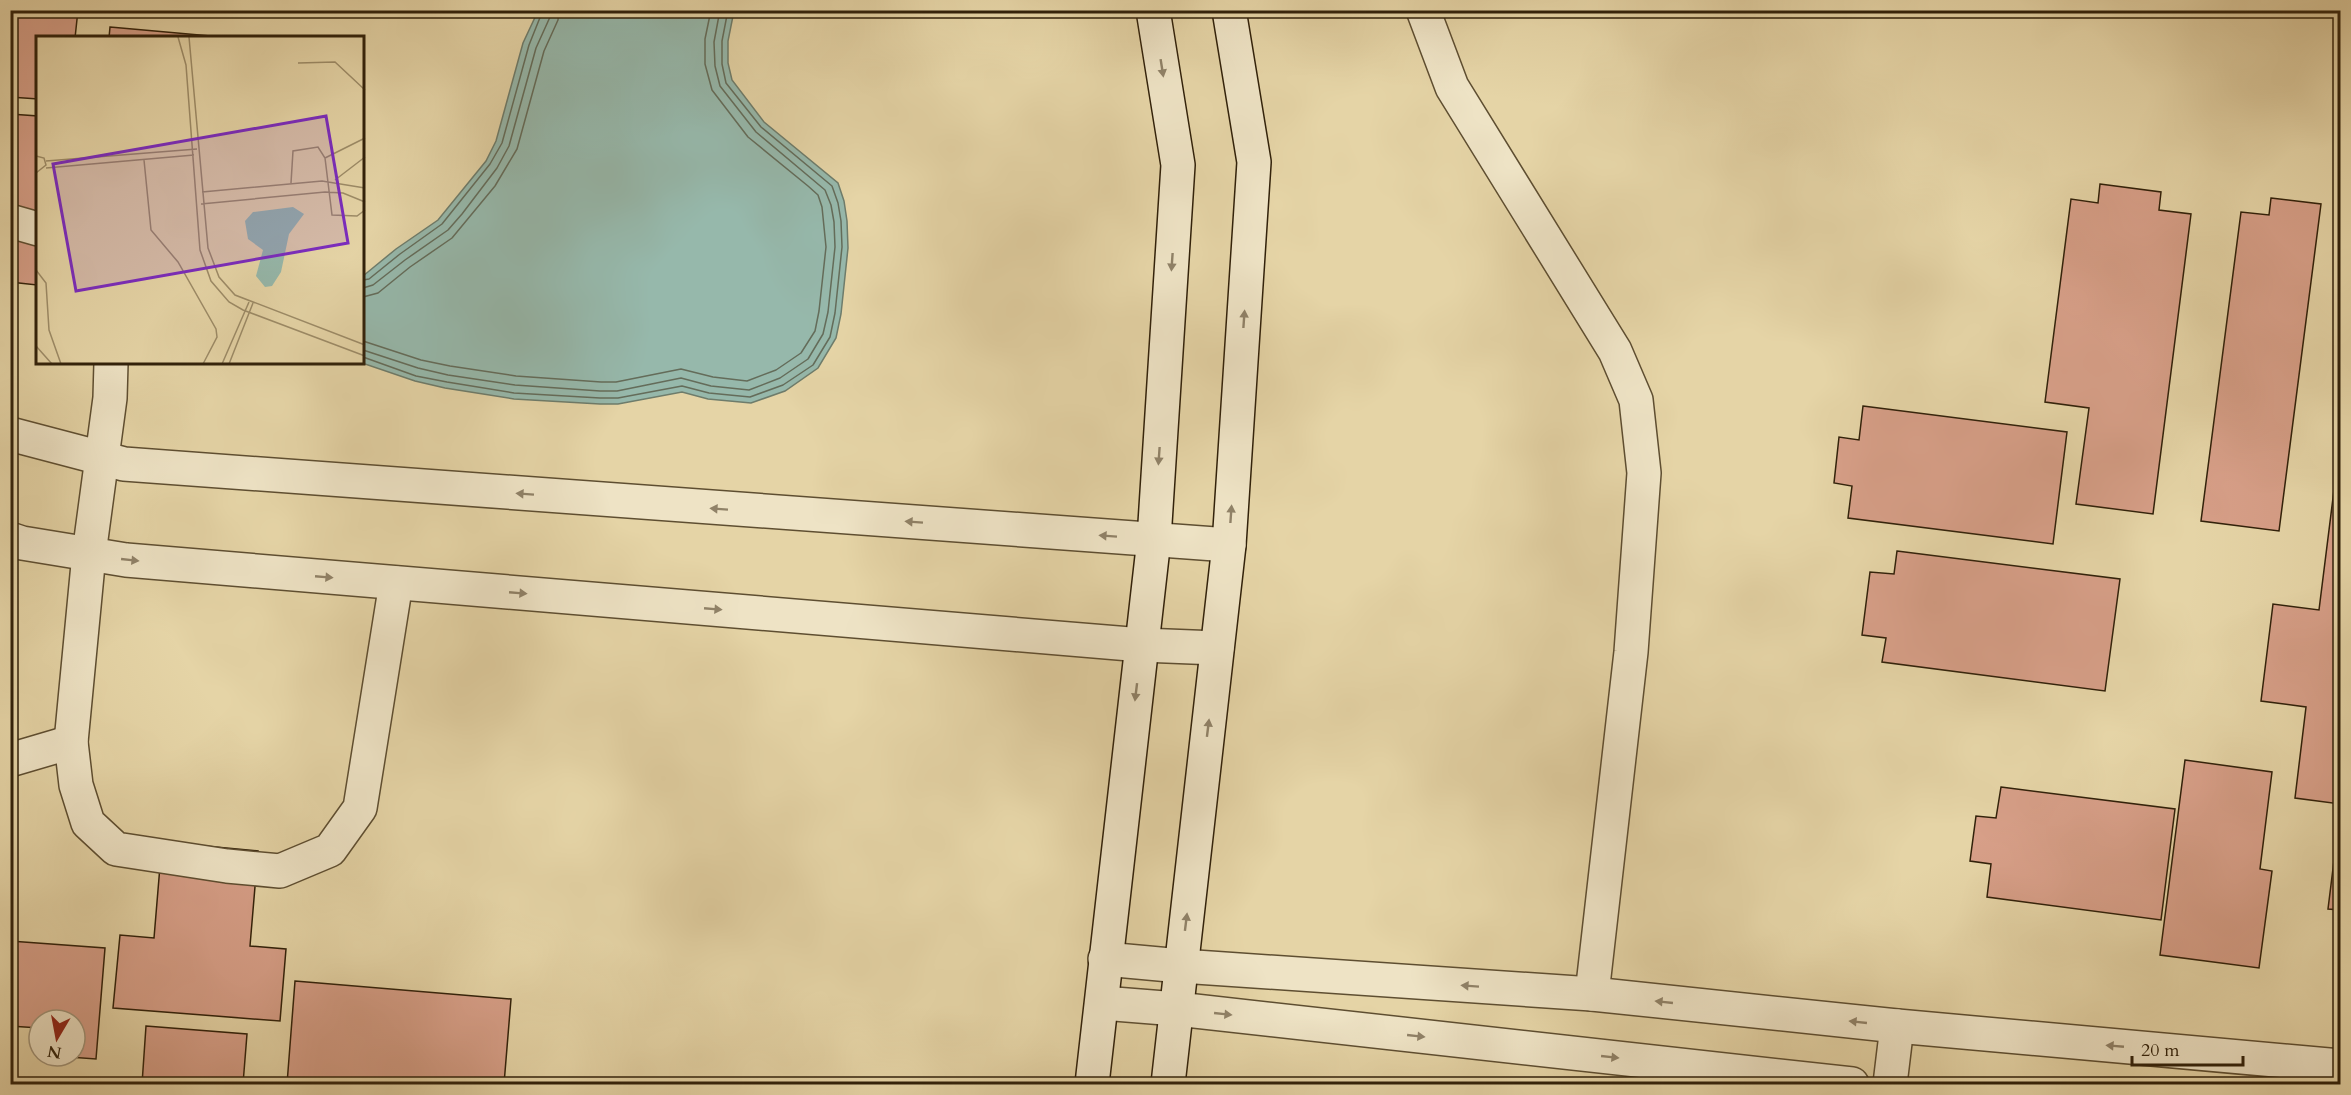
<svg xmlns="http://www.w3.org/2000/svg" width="2351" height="1095" viewBox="0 0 2351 1095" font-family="Cardo,serif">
  <rect width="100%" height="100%" fill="#e5d4a6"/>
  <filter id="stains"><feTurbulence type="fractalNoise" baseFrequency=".00333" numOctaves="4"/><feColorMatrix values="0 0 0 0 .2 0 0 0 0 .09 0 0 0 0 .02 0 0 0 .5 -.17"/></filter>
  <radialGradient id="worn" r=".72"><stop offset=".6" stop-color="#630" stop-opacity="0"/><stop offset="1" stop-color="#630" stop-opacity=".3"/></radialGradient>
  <path fill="#96b8ab" stroke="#6e7c6b" stroke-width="1.5" d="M538,11H734L728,41V63L732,80L764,122L838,183L844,201L847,221L848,248L841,314L836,338L818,368L785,391L751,403L708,399L682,392L618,404H600L514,399L445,388L415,381L362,363L363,276L396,249L438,220L486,161L496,141L523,43Z"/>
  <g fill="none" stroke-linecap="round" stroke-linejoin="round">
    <g stroke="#646c5a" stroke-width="1.5">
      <path d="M363,280L369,279L400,254L442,224L490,164L502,143L529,45L543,10"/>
      <path d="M363,288L373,285L405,260L448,230L462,214L497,168L509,146L536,48L550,17V10"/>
      <path d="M363,297L378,293L410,267L452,238L495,186L517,149L544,51L558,20L559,10"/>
      <path d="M363,341L421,360L450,366L516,376L601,382H616L681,369L713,377L747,381L776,370L801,353L815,331L819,311L826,247L822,207L818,195L808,186L748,137L712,90L705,64V39L711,10"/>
      <path d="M363,350L418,368L448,375L515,385L600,391H617L681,378L711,386L749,390L780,378L808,359L823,334L828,312L835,247L834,222L831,205L825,190L756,132L720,86L715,66L714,42L720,10"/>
      <path d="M363,357L416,376L447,382L514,393L600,398H618L682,386L709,393L750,397L783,385L813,365L830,337L835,313L842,247L841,221L838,203L832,186L761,127L726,83L722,64V41L728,10"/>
    </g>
  </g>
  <g fill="#d79f88" stroke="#31210a" stroke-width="1.5">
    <path d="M10,10H78L75,38H38V99L10,97Z"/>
    <path d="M395,10H471V17Z"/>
    <path d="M110,27L233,38H109Z"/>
    <path d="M10,114L38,116L37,285L10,282Z"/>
    <path d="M2100,184L2161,192L2159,210L2191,214L2153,514L2076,504L2089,408L2045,402L2071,199L2098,203Z"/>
    <path d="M2271,198L2321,204L2279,531L2201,521L2241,212L2269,215Z"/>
    <path d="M1863,406L2067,432L2053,544L1848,518L1852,486L1834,483L1839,437L1859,440Z"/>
    <path d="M2340,442V804L2295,798L2306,707L2261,701L2273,604L2319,610Z"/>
    <path d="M1897,551L2120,579L2105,691L1882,662L1886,638L1862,635L1870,572L1894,574Z"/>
    <path d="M2185,760L2272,772L2260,869L2272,871L2259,968L2160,955Z"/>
    <path d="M2001,787L2175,809L2161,920L1987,897L1991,864L1970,861L1976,816L1996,818Z"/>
    <path d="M2340,812V910L2328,909Z"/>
    <path d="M162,842L258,851L250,946L286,949L280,1021L113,1008L120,935L154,938Z"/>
    <path d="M10,941L105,948L96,1059L55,1056H75V1020H39V1028L10,1026Z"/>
    <path d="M295,981L511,999L504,1084H287Z"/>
    <path d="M146,1026L247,1034L243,1084H142Z"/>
    <path d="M10,1079L49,1082L48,1084H10Z"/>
  </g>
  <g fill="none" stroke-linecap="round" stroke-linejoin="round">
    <defs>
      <g id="minor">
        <path d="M1423,10L1452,87L1615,351L1636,400L1644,473L1631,652L1592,994"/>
        <path d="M10,221L38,229"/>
        <path d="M111,363L110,398L89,554L71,742L76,785L88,823L116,849L227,866L280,871L330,850L360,808L396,583"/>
        <path d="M10,434L124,464L1229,545"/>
        <path d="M10,539L22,543L126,560L1142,645L1217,648"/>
        <path d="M10,760L71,742"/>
        <path d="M1105,959L1181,966L1592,994L1897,1026L2340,1066"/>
        <path d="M1102,1003L1177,1009L1852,1084"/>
        <path d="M1890,1084L1897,1026"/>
      </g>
      <g id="secondary">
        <path d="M1092,1084L1154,539L1178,165L1153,10"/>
        <path d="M1168,1084L1229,545L1254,162L1229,10"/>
      </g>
    </defs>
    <use href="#minor" stroke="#5e4e31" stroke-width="36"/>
    <use href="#secondary" stroke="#31210a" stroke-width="36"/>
    <use href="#minor" stroke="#eee3c5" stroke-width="33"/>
    <use href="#secondary" stroke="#eee3c5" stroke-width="33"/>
  </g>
  <defs><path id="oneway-solid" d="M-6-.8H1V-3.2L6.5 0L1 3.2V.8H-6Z" transform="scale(1.5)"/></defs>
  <g fill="#908268">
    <use href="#oneway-solid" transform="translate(1162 68) rotate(81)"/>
    <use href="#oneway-solid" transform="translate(1172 262) rotate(94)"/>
    <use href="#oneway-solid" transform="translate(1244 319) rotate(-86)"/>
    <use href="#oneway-solid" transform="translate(1159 456) rotate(94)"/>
    <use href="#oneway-solid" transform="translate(525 494) rotate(-176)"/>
    <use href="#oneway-solid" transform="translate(719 509) rotate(-176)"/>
    <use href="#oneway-solid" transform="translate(1231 514) rotate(-86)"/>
    <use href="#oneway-solid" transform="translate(914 522) rotate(-176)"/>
    <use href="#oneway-solid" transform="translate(1108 536) rotate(-176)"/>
    <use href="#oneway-solid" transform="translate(130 560) rotate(6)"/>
    <use href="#oneway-solid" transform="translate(324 577) rotate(5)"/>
    <use href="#oneway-solid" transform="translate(518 593) rotate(5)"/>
    <use href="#oneway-solid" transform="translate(713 609) rotate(5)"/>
    <use href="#oneway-solid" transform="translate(1136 692) rotate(97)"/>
    <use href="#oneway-solid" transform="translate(1208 728) rotate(-83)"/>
    <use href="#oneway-solid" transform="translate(1186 922) rotate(-83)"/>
    <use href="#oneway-solid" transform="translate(1470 986) rotate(-176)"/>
    <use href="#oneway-solid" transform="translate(1664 1002) rotate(-174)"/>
    <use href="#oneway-solid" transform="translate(1223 1014) rotate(6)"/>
    <use href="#oneway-solid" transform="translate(1858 1022) rotate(-174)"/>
    <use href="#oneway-solid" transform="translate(1416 1036) rotate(6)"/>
    <use href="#oneway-solid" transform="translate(2115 1046) rotate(-175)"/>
    <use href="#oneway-solid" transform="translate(1610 1057) rotate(6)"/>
  </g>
  <g transform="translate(36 36)">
    <rect width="328" height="328" fill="#e5d4a6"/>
    <path d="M257,171L268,178L253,198L245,236L236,250L229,251L220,240L227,214L212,203L209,185L217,176Z" fill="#96b8ab"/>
    <path fill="none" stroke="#9d8c68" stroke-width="1.5" d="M142,1L150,29L164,214L175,245L193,266L207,274L329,320M153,1L172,212L183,241L199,259L329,309M262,27L299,26L329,54M0,120L8,122L10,129L0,137M289,122L329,102M108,124L115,194L142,226L180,293L181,301L167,328M10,125L161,113M10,132L158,119M299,144L329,121M255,147L257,115L282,111L289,122L296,179L321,180L329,174M166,156L286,145L329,152M165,168L289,156L307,157L329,166M0,234L10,247L13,294L25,328M0,310L16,328M186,328L213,266M193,328L217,267"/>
    <path fill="#7b2cbf" fill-opacity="0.15" stroke="#7b2cbf" stroke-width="3" d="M290,80L312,207L40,255L17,128Z"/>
    <rect width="328" height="328" fill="none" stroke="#31210a" stroke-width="3"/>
  </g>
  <rect width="2351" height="1095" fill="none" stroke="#e5d4a6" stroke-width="36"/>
  <rect x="12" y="12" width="2327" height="1071" fill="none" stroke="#31210a" stroke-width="3"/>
  <rect x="18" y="18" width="2315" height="1059" fill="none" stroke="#31210a" stroke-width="1.5"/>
  <g transform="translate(57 1038) rotate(190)"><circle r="28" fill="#eee3c5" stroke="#a2957a" stroke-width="1.5"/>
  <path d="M0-4.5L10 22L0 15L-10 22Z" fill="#8f2418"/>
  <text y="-9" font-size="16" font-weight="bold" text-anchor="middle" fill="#31210a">N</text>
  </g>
  <path d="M2132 1056v9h111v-9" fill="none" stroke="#31210a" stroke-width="3"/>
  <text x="2141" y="1056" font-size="18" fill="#31210a" stroke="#eee3c5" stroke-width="4.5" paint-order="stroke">20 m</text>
  <rect width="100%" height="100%" filter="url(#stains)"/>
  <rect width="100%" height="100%" fill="url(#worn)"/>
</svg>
